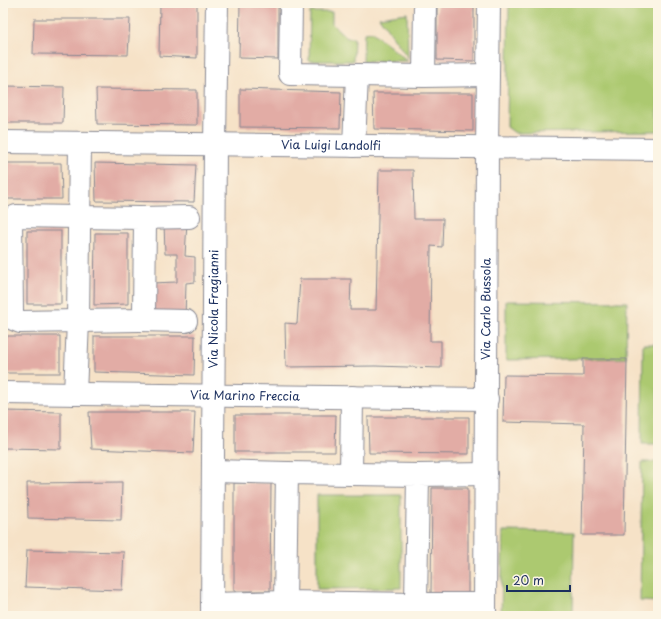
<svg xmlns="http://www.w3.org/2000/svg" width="661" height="619" viewBox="0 0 661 619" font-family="'Playpen Sans',sans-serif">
  <rect width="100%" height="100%" fill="#fcf5e5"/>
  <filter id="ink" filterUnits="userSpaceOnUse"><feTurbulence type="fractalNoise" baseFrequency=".025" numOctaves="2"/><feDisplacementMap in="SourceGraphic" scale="8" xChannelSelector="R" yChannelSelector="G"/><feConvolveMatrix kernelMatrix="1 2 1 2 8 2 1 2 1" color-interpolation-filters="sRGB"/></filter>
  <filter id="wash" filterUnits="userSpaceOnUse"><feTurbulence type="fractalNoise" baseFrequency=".012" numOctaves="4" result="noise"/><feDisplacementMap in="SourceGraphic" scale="16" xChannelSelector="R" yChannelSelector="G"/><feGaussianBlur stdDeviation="0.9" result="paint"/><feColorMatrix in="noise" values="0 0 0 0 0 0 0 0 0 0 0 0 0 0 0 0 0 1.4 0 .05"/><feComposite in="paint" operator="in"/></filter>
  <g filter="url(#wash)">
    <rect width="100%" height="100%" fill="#f6e2c7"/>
    <g fill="#acc970" stroke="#647c67">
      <path d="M509,3H658V131L515,133L507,127Z"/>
      <path d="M310,12H332V24L347,38H354L353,61H309Z"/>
      <path d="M407,13L408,58L379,17Z"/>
      <path d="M372,32L408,61H363L364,33Z"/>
      <path d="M506,301L627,302L626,358L506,360Z"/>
      <path d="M643,344H658V444H642Z"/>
      <path d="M642,462H658V602L640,601Z"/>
      <path d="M317,495H401V588L317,589Z"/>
      <path d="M503,531L574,532L573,616H501Z"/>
    </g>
    <g id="blocks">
      <g fill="#e2aca5">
        <path d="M160,3H197V58L159,56Z"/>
        <path d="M240,3H278V59L239,58Z"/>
        <path d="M437,3H474V61L437,60Z"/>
        <path d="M34,19H130L128,55L33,54Z"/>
        <path d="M3,86L64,87L63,123H3Z"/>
        <path d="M96,89L197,90V125L97,124Z"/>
        <path d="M240,89L341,92L340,128L240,127Z"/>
        <path d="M373,93H473V131L374,129Z"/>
        <path d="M3,163H61L62,199H3Z"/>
        <path d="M95,163L196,165L194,202L96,201Z"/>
        <path d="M379,170H413L414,219H443L442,247L431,246L430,341H441V368L375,366L286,367L285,323L297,324L300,279H351L350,310H376Z"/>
        <path d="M164,222H187L185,256L195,257V282L186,283L185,318H151V283L177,282V254H165Z"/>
        <rect x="27" y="231" width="34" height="73"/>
        <path d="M95,233H128V304L94,305Z"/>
        <rect x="3" y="336" width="57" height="37"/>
        <path d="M94,336H195L194,375L94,372Z"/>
        <path d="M583,359H627L624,535H582L584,424L503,422L504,375L583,376Z"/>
        <path d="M3,411L61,412V449L3,448Z"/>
        <path d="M89,412H195L193,453L91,449Z"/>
        <path d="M235,415H336L335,452H235Z"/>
        <path d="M368,417H469V454L369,453Z"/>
        <path d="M122,482L121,520L28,518L27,483Z"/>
        <path d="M234,483H271L270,591H234Z"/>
        <path d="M432,488H468V594H431Z"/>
        <path d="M27,550L124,552L122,590L25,587Z"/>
      </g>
    </g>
  </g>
  <g filter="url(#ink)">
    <use href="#blocks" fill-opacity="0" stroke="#888892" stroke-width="1"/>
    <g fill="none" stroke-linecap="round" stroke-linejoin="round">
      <defs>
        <g id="minor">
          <path d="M291,3L290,74L424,76L425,3"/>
          <path d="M424,76L488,75"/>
          <path id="s1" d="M3,142L658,149"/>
          <path d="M354,146L357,75"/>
          <path d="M16,216L140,218L145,221L144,314L139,320L78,321L20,322L13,319L12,311L11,219Z"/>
          <path d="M140,218L189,217"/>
          <path d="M139,320L186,321"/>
          <path id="s2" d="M3,393L487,399"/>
          <path d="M75,394L78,321L80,143"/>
          <path d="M213,471L287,473"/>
          <path d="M351,474L352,397"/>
          <path d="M418,475L416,604L285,602L287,473L418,475L486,474"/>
          <path d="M212,604L285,602"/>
          <path d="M416,604H485"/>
          <path id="s3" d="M212,616L215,144L217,3"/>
          <path id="s4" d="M485,616L487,147L489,3"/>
        </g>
      </defs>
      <use href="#minor" stroke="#888892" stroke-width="24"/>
      <use href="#minor" stroke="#fff" stroke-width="22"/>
    </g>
  </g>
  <g text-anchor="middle" stroke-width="3" stroke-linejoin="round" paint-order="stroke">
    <g font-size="12" fill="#1b2f5e" stroke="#fcf5e5">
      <text dy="4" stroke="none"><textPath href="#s1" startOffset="328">Via Luigi Landolfi</textPath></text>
      <text dy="4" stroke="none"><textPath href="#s3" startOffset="307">Via Nicola Fragianni</textPath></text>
      <text dy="4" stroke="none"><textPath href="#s4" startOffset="307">Via Carlo Bussola</textPath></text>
      <text dy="4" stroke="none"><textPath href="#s2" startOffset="242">Via Marino Freccia</textPath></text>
    </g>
  </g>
  <rect width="661" height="619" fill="none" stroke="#fcf5e5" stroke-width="16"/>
  <path d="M507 585v6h63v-6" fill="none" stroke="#1b2f5e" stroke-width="2"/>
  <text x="513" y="585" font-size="12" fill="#1b2f5e" stroke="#fcf5e5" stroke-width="3" paint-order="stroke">20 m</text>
</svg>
